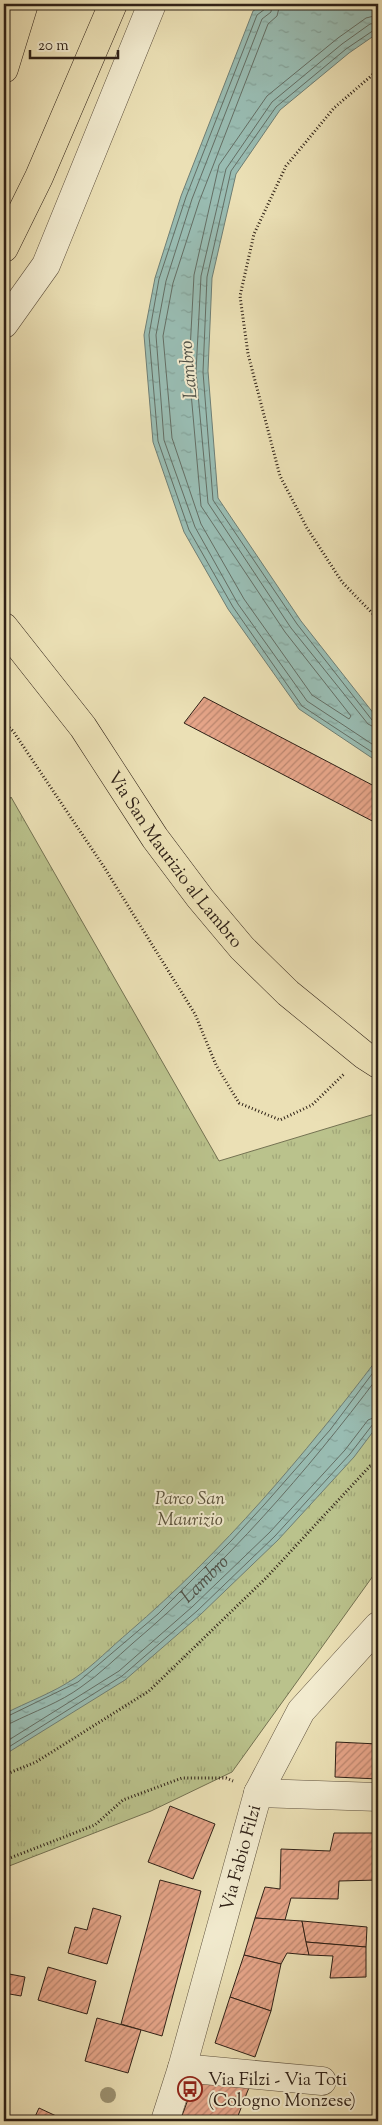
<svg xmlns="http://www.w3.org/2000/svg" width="382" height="2125" viewBox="0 0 382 2125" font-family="'Sorts Mill Goudy',serif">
  <defs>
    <pattern id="park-tufts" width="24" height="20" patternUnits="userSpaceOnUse" patternTransform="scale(1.25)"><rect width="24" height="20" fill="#bac28c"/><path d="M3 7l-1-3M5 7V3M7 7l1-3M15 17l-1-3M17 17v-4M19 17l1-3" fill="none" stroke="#a0a678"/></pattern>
    <pattern id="water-ripples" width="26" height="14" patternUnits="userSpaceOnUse" patternTransform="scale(1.25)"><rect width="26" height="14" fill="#99bcb2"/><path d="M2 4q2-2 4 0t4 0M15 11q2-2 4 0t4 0" fill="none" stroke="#84a198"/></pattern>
    <pattern id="building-hatch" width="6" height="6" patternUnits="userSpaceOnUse" patternTransform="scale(1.25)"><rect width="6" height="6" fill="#e6a589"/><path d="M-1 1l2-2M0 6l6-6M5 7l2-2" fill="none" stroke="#bb866f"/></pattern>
  </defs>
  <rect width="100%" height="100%" fill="#ebe0b5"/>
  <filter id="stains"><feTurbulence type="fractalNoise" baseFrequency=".004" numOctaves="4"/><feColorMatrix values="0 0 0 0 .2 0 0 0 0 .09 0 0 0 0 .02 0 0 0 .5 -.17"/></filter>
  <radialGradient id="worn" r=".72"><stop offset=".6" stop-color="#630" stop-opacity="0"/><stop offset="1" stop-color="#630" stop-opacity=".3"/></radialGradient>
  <path fill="url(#park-tufts)" stroke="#747252" d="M11,797L219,1161L378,1113V1395L358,1425L378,1432V1569L232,1772L151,1811L4,1868V807Z"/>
  <g fill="url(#water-ripples)" stroke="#6f7e74">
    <path d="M264,4H378V33L349,53L280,110L236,174L212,278L208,371L218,498L301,621L378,719V762L299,709L228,609L184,532L153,442L144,335L155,278L181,196L253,11Z"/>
    <path d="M378,1358V1425L354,1457L278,1540L200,1615L125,1680L4,1755V1714C27,1702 53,1693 75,1678C94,1665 111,1647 129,1632C223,1551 304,1456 378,1358Z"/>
  </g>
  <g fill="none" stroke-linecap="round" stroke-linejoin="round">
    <g stroke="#646e64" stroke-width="1">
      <path d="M266,4L265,9L257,15L186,197L159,279L149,335L158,441L189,530L233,607L302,706L378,756"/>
      <path d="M272,4L271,12L262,19L192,199L166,281L156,335L164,440L195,527L238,604L307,701L378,748"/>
      <path d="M280,4L277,16L268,24L199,202L173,283L163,336L172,438L201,524L244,599L312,695L349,719L351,716L285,632L201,506L189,370L194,275L219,165L267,96L338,38L366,18L378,15"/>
      <path d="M378,23L370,24L342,44L272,102L226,169L201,276L196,372L208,503L291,628L368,724L378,729"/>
      <path d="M378,29L374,30L346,49L276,107L231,171L207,277L203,372L213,500L297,624L372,720L378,722"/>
      <path d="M4,1718L78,1682L158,1614L231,1541L264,1505L330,1430L378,1366"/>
      <path id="s1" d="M4,1724L11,1723C33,1712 61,1702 81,1687C100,1674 116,1658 133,1643C225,1565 306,1473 378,1377"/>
      <path d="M4,1743L119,1671L192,1607L270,1532L345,1450L368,1420L378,1416"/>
      <path d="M4,1750L122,1676L197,1611L275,1536L350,1454L373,1424L378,1422"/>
    </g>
  </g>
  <g fill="url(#building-hatch)" stroke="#2f2117">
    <path d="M204,697L378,788V824L184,723Z"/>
    <path d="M336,1742L378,1744V1779L335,1777Z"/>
    <path d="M170,1806L215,1824L193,1879L148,1862Z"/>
    <path d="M334,1833H378V1880L339,1881L338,1899L291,1898L285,1920L255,1918L265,1887L280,1889L281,1849L330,1851Z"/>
    <path d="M160,1880L201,1891L162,2036L121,2024Z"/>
    <path d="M93,1908L121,1916L107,1964L68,1953L75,1927L87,1930Z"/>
    <path d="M255,1918L302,1921L309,1955L287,1953L281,1964L244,1955Z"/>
    <path d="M302,1921L367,1927L366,1947L306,1942Z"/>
    <path d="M306,1942L366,1947V1977L330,1978L333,1956L309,1955Z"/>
    <path d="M244,1955L281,1964L271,2011L230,1997Z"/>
    <path d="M48,1967L96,1981L87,2014L38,2000Z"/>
    <path d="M4,1973L25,1977L21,1996L4,1993Z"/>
    <path d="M230,1997L271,2011L255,2057L215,2043Z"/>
    <path d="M97,2018L141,2030L128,2073L85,2061Z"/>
    <rect x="376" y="2041" width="2" height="61"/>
    <path d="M196,2078L250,2085L236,2121H180Z"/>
    <path d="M39,2108L67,2121H33Z"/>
  </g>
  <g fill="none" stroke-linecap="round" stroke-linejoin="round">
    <defs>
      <g id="minor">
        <path d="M4,324L46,265L152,4"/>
        <path d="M258,1793L378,1797"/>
        <path d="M182,2068L322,2081"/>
        <path id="s2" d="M165,2121L182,2068L258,1793L301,1711L378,1626"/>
      </g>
      <g id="major">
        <path id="s3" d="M4,627L83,727L155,838L200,898L242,948L288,993L364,1055L378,1064"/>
      </g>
      <g id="highway">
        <path d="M4,69L24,4"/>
        <path d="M4,248L39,177L113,4"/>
      </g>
    </defs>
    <use href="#minor" stroke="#5e513e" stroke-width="29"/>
    <use href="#major" stroke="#2f2117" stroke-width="29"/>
    <use href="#highway" stroke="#2f2117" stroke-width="29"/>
    <g stroke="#2f2117" stroke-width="3" stroke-dasharray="1 2.5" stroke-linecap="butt">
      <path d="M378,70L334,108L286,166L254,234L240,296L248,354L280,476L307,528L342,582L378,619"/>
      <path d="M4,723L13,731L104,867L195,1014L216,1065L239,1103L280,1120L312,1105L344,1074"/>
      <path d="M4,1775L36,1762L149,1691L266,1578L370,1466L378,1465"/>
      <path d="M4,1858H10L95,1825L123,1800L182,1778H226L233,1781"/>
    </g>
    <use href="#minor" stroke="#f2ebcf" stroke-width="28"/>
    <use href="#major" stroke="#ebe0b5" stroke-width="28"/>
    <use href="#highway" stroke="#ebe0b5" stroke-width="28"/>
  </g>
  <circle fill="#9b9171" cx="108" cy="2095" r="8"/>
  <defs>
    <symbol id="bus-ring" viewBox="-11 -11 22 22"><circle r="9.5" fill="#f2ebcf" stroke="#8f2418" stroke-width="1.5"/><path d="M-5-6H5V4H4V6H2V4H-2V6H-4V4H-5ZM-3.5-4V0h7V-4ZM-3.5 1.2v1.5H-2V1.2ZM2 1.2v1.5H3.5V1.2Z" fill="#8f2418"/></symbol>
  </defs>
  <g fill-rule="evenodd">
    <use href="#bus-ring" x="176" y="2075" width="28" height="28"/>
  </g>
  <g text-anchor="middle" stroke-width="4" stroke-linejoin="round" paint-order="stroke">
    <g font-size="18" fill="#2f2117" stroke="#f2ebcf">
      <text dy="6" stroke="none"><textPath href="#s3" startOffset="289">Via San Maurizio al Lambro</textPath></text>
      <text dy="6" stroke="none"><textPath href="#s2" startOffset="274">Via Fabio Filzi</textPath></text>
    </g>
    <g font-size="18" font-style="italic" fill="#59513a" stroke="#f2ebcf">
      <text x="190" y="1504">Parco San<tspan x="190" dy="21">Maurizio</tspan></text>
    </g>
    <g font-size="18" fill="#2f2117" stroke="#f2ebcf" text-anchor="start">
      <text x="208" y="2085">Via Filzi - Via Toti<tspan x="208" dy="21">(Cologno Monzese)</tspan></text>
    </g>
    <g font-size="19" font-style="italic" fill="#4f5046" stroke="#f2ebcf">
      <text transform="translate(187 370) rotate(-95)" y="7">Lambro</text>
      <text dy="7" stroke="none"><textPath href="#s1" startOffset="250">Lambro</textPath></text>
    </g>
  </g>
  <rect width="382" height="2125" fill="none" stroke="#ebe0b5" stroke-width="20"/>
  <rect x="5" y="5" width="372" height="2115" fill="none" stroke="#2f2117" stroke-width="2.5"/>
  <rect x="10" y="10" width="362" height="2105" fill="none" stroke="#2f2117"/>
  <path d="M30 50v8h88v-8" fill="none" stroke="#2f2117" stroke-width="2.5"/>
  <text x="38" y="50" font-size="15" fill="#2f2117" stroke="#f2ebcf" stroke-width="4" paint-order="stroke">20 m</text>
  <rect width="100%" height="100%" filter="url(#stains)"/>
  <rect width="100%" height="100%" fill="url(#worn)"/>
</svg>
